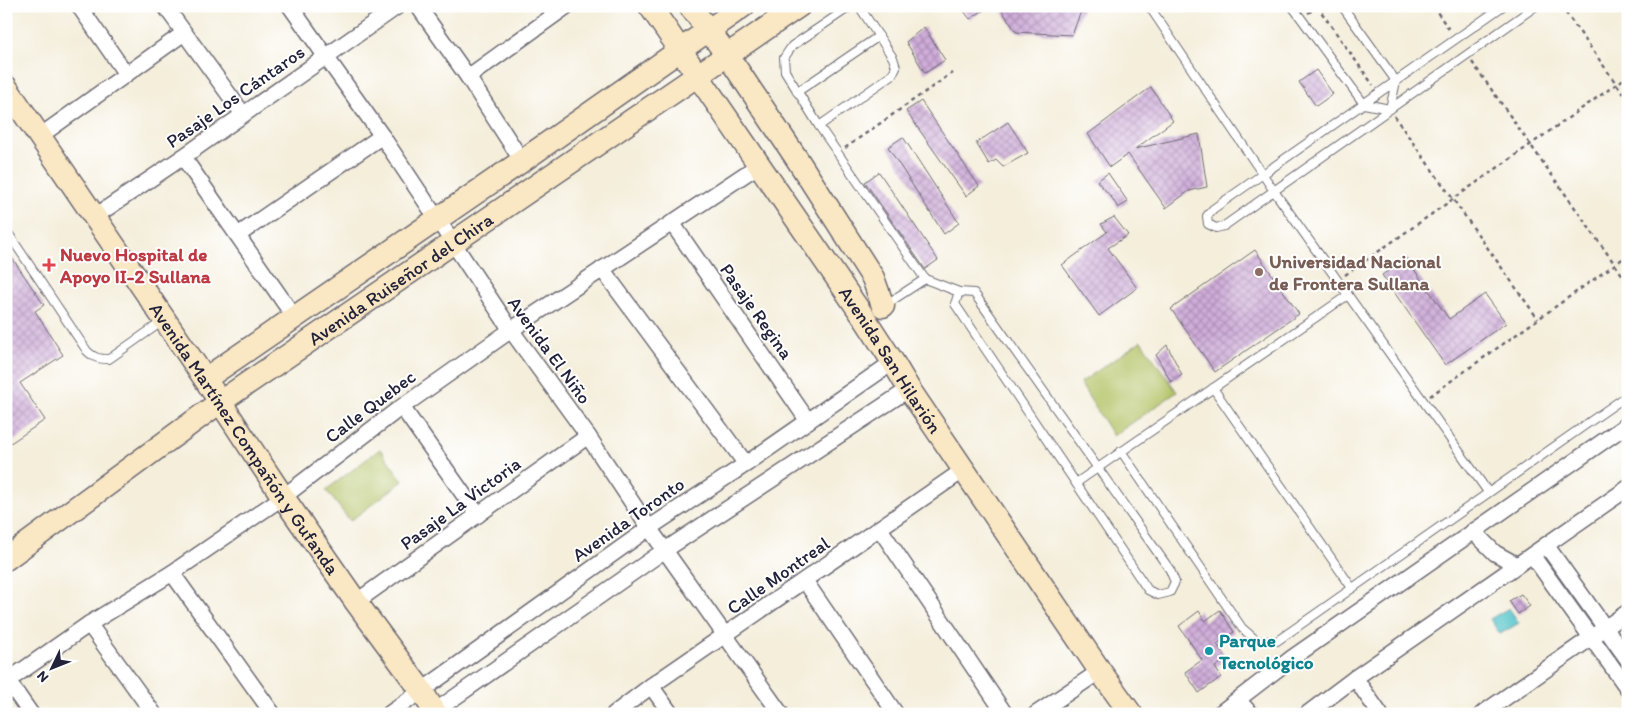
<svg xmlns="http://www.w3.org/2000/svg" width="1634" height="720" viewBox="0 0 1634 720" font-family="Itim,sans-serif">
  <defs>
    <pattern id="building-cross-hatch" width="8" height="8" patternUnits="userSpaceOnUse" patternTransform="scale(1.25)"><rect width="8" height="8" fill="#cfadd9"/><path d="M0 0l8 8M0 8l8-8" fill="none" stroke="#a88cb1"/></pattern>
  </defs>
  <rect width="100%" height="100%" fill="#fff"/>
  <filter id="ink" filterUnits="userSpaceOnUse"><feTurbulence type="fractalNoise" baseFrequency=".02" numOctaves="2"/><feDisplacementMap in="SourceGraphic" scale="10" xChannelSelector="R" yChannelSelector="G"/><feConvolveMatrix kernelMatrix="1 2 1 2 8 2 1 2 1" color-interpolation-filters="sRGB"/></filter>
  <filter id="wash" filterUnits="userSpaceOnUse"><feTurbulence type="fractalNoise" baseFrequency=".0096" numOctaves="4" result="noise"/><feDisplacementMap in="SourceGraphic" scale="20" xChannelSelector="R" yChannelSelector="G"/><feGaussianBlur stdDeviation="1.12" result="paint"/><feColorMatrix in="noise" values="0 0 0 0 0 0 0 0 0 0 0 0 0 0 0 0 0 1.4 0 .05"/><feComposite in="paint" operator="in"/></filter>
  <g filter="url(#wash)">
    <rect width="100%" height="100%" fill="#f4eedb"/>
    <g fill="#b3c366" stroke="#6a7250">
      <path d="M1141,341L1177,392L1113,436L1080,383Z"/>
      <path d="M380,449L403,481L350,521L326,490Z"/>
    </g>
    <path fill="#57c5cb" stroke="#3c7483" d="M1509,608L1519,623L1500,634L1490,619Z"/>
    <g id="blocks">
      <g fill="url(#building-cross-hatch)">
        <path d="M960,6H990L970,19Z"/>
        <path d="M999,6H1083L1072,35L1016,32Z"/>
        <path d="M924,27L945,60L925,73L906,42Z"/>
        <path d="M1316,70L1333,94L1316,106L1299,82Z"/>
        <path d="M1151,87L1173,121L1135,149L1199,134L1207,187L1189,191L1166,208L1128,154L1110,167L1088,134Z"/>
        <path d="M921,101L979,186L966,196L906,111Z"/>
        <path d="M1008,122L1028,153L1003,167L996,160L989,164L976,143Z"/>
        <path d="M903,137L959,223L944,234L888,147Z"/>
        <path d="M879,172L938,260L925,269L865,182Z"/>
        <path d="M1108,173L1128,202L1118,208L1112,198L1097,181Z"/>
        <path d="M1114,217L1128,235L1108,248L1137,288L1099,316L1062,265L1107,232L1101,224Z"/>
        <path d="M6,249L44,305L35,311L63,355L20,383L45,420L6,446Z"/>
        <path d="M1255,250L1299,314L1215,372L1171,309Z"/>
        <path d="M1406,258L1449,319L1485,294L1506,323L1445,365L1382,275Z"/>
        <path d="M1167,345L1182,375L1171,382L1156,355Z"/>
        <path d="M1521,594L1530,606L1518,614L1509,601Z"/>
        <path d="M1220,610L1234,632L1217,644L1227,659L1215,667L1221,677L1199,693L1185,672L1202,660L1179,626L1199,611L1205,621Z"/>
      </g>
    </g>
  </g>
  <g filter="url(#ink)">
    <use href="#blocks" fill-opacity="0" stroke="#6c6973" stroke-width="1"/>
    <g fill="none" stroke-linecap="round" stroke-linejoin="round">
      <defs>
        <g id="lane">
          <path d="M851,6L792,46L784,58L785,71L819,126L925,279"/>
          <path d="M1149,6L1274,191L1488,492"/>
          <path d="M1292,6L1364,104L1390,109L1396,81L1342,6"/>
          <path d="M1503,6L1213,209L1207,216L1208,224L1216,228L1224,226L1536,6"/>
          <path d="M797,92L879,36"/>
          <path d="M819,126L892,75L896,67L893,58L859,6"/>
          <path d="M6,230L87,351C94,358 99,359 109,359L163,321"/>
          <path d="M885,305L925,279L959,292L974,293L1170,570L1175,582L1170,592L1158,595L1148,590L955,304L959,292"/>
          <path d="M1213,388L1352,588"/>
          <path d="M1121,451L1242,628L1257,641H1277L1628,395"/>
          <path d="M1076,483L1348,295"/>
        </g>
        <g id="street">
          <path d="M79,6L126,74"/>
          <path d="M165,6L243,114"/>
          <path d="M290,6L382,136L511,330L588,436L649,528L781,714"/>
          <path d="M418,6L468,77L522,161"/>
          <path d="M468,77L567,6"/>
          <path d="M40,136L184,33"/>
          <path d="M183,157L295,318"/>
          <path d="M94,217L183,157L398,6"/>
          <path d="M672,223L808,421"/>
          <path d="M238,235L382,136"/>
          <path d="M602,269L746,464"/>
          <path d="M402,407L478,515"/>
          <path d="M880,529L1005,714"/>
          <path d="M1473,531L1495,553L1517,565"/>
          <path d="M1546,545L1628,660"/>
          <path d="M1532,555L1628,689"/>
          <path d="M172,573L273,714"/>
          <path d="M805,581L896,714"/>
          <path d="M356,602L588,436"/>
          <path d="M89,624L154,714"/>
          <path d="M1355,678L1380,714"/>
          <path d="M8,681L31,714"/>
          <path d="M6,682L89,624L172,573L283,497L396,411L511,330L759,165"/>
          <path d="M651,686L671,714"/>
          <path d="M1238,700L1251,714"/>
          <path d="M389,714L649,528L746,464L893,362"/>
          <path d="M431,714L665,550L909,389"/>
          <path d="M614,714L651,686L965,469"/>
          <path d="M1036,714L1100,671"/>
          <path d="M1219,714L1292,658L1628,424"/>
          <path d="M1307,714L1355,678L1628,488"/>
          <path d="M1482,714L1628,612"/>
        </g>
        <g id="secondary">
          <path id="s1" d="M650,6L865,319L893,362L909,389L1100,671L1131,714"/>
          <path d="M690,6L728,56L797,159L873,278L883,306"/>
          <path id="s2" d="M6,87L205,379L283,497L356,602L421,690L436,714"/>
          <path d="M205,379L522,161L743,6"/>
          <path id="s3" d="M6,559L220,402L799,6"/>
        </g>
      </defs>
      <use href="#lane" stroke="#6c6973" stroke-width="10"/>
      <use href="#street" stroke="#6c6973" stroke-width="18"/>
      <use href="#secondary" stroke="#6c6973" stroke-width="25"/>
      <g stroke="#6c6973" stroke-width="2.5" stroke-dasharray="4 4" stroke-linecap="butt">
        <path d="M1317,6L1373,85"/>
        <path d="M1433,6L1450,31"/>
        <path d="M1561,6L1628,100"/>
        <path d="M1308,13L1318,7"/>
        <path d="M1472,62L1628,283"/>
        <path d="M1394,116L1538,319"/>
        <path d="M845,148L952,73"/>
        <path d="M1345,275L1628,76"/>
        <path d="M1430,396L1628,255"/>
      </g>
      <use href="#lane" stroke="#fff" stroke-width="8"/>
      <use href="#street" stroke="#fff" stroke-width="15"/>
      <use href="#secondary" stroke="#fae7c3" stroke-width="22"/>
    </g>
  </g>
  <path fill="#e0444e" stroke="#fff" stroke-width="2" d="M46.5 257.5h5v5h5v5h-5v5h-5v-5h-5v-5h5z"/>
  <circle fill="#8d6e63" stroke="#fff" stroke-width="2" cx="1259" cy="272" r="5"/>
  <circle fill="#0f9aa8" stroke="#fff" stroke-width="2" cx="1209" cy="651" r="5"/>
  <g text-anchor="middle" stroke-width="4" stroke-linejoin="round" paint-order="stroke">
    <g font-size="19" fill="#22223b" stroke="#fff">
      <text transform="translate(235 96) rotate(-35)" y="7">Pasaje Los Cántaros</text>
      <text dy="7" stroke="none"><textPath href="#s3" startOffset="484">Avenida Ruiseñor del Chira</textPath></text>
      <text transform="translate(757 311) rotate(55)" y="7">Pasaje Regina</text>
      <text transform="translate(550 350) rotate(54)" y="7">Avenida El Niño</text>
      <text dy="7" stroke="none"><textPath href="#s1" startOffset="428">Avenida San Hilarión</textPath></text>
      <text transform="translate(370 406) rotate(-37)" y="7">Calle Quebec</text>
      <text dy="7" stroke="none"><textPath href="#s2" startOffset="425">Avenida Martínez Compañón y Gufanda</textPath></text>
      <text transform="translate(460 503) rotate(-36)" y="7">Pasaje La Victoria</text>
      <text transform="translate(628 519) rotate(-35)" y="7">Avenida Toronto</text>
      <text transform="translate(778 575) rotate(-35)" y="7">Calle Montreal</text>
    </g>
    <g font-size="19" font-weight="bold" fill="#be3a42" stroke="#fff" text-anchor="start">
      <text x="60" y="261">Nuevo Hospital de<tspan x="60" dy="22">Apoyo II-2 Sullana</tspan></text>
    </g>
    <g font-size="19" font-weight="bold" fill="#785e54" stroke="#fff" text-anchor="start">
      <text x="1269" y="268">Universidad Nacional<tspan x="1269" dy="22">de Frontera Sullana</tspan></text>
    </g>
    <g font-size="19" font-weight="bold" fill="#0d838f" stroke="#fff" text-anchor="start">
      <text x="1219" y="647">Parque<tspan x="1219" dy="22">Tecnológico</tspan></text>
    </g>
  </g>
  <rect width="1634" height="720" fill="none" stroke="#fff" stroke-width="25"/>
  <g transform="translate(52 668) rotate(227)" stroke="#ffffff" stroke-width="4" paint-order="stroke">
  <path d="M0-4L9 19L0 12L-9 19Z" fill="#22223b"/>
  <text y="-8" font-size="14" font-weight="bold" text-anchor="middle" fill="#22223b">N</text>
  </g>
</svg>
